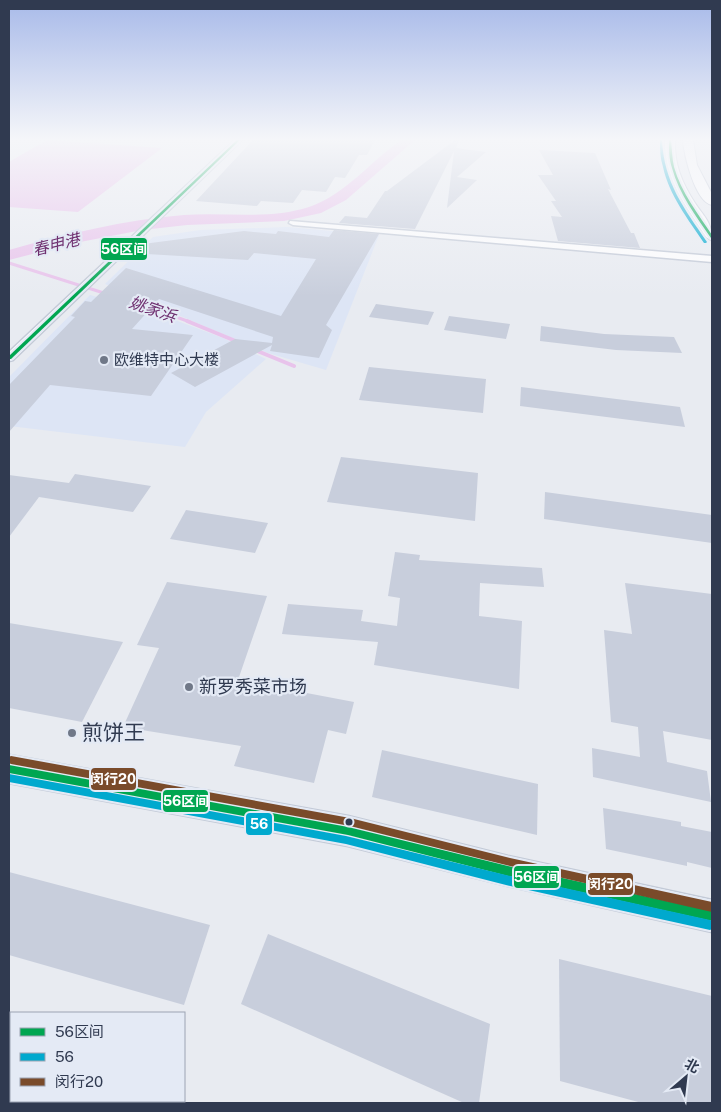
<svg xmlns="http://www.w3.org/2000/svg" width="721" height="1112" viewBox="0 0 721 1112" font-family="'Public Sans','Noto Sans SC',sans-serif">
  <rect width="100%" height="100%" fill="#e8ebf1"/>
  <g fill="#dde5f5">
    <path d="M287,227L379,235L326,370L268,353L105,284L153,237L200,230Z"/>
    <path d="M90,295L167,317L223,338L266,359L206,412L185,447L9,426V377Z"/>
  </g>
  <path fill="#e8c3eb" d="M47,140L162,148L78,212L9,207V162Z"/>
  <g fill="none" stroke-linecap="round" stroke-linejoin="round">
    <g stroke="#e8c3eb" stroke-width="3">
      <path d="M9,263L107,294"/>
      <path d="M146,306L190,322"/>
    </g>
    <g stroke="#e8c3eb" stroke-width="4">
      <path d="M187,321L238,342"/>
      <path d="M255,350L294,366"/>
    </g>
    <path fill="#e8c3eb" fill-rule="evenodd" d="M401,140H415L346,200L321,213L284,221L187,225L142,230L75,243L9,260V250C66,234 124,220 184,215C225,212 269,220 309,207C345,195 370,162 401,140Z"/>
  </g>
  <g fill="#c8cedc">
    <path d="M253,140H375L367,155H359L345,178L335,177L326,192L302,190L293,203L261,201L257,206L196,201Z"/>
    <path d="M455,140H459L456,148L486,152L457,177L477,180L447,208L454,151L415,229L339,223L345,216L367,218L385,191H387Z"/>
    <path d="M539,150L595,153L611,190L608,189L631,233H634L640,248L558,241L551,216L562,217L551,201H556L538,175H553Z"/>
    <path d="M334,230L379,234L326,325L332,330L319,358L270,351L272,345L195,387L171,373L235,339L272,343L273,337L159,299L132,329L193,335L151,396L50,385L9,432V385L75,317L71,316L85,301L91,302L126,268L281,316L316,259L254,253L248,260L130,253V250L135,245L244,231L276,234L278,231L329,237Z"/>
    <path d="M376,304L434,312L428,325L369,317Z"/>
    <path d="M449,316L510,324L506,339L444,330Z"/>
    <path d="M541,326L604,334L674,337L682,353L616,350L540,341Z"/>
    <path d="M369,367L486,379L483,413L359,400Z"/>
    <path d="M521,387L680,407L685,427L520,406Z"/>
    <path d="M341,457L478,473L475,521L327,502Z"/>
    <path d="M75,474L151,486L133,512L39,497L9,537V475L69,483Z"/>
    <path d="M545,492L712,515V543L544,519Z"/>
    <path d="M186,510L268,523L255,553L170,539Z"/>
    <path d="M395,552L420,555L419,560L542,568L544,587L480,583L479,616L522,621L519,689L374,665L378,642L282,634L288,604L363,610L361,621L397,626L400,598L388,596Z"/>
    <path d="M167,582L267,596L238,680L354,702L346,734L328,730L314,783L234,766L241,746L123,727L159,648L137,645Z"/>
    <path d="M625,583L712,594V740L663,731L667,762L707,771L711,802L593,777L592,748L640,757L638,727L611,722L604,630L632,634Z"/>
    <path d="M9,623L123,642L82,722L9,708Z"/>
    <path d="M382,750L538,784L537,835L372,797Z"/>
    <path d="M603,808L681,822V826L712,832V868L687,862V866L606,849Z"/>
    <path d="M9,872L210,925L184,1005L9,955Z"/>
    <path d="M268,934L490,1024L479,1103H464L241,1004Z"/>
    <path d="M559,959L712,996V1103H642L560,1081Z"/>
  </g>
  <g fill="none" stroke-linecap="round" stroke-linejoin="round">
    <defs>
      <g id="street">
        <path d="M235,140H242L13,360L9,361V352Z"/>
        <path d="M290,221L712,256V262L293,225L289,223Z"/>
      </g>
      <path id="secondary" d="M9,755L348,816L508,856L712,900V932L508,886L348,846L9,783Z"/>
      <g id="primary">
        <path d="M665,140H675C674,164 682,183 695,203C705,218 712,222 712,241L706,237C686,206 663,178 665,140Z"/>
        <path d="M683,140H693L697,165L712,194V205C695,202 684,155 683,140Z"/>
      </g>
    </defs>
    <use href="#street" stroke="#c3cad7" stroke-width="3"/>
    <use href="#secondary" stroke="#c3cad7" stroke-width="3"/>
    <use href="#primary" stroke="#c3cad7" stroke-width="2"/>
    <use href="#street" fill="#fcfcfd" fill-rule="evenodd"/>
    <use href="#secondary" fill="#fcfcfd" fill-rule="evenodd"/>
    <use href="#primary" fill="#fcfcfd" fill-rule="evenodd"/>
    <defs>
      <g id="bus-1">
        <path d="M237,140H240L11,359H9V356Z"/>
        <path d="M669,140H671C672,149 672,158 674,167C681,192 698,214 712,235V238H711C696,216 679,194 672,168C669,159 669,150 669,140Z"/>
        <path d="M9,765L348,827L508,866L712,911V921L508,876L348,835L9,773Z"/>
      </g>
      <g id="bus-2">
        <path d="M660,140H662C664,183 684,208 707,242L706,243H704C688,219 669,195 663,167C660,158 660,149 660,140Z"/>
        <path d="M9,774L346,836L506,875L710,920L712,921V929L710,930L506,885L346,844L9,782Z"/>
      </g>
      <path id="bus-3" d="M11,756L350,818L510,858L712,902V912L510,866L350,826L11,764L9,763V757Z"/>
    </defs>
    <use href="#bus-1" stroke="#e4eaf5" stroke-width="4"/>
    <use href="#bus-2" stroke="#e4eaf5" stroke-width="4"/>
    <use href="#bus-3" stroke="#e4eaf5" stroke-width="4"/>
    <use href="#bus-1" fill="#00a651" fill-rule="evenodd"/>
    <use href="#bus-2" fill="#00a9ce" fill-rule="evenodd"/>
    <use href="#bus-3" fill="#7a4b2a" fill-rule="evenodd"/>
  </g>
  <linearGradient id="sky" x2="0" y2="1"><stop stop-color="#a8bae9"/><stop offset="0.47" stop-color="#f5f6f9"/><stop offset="1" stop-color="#f5f6f9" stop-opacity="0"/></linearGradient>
  <rect width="721" height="296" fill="url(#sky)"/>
  <g fill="#707888" stroke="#e4eaf5" stroke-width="2">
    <circle cx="104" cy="360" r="5"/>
    <circle cx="189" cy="687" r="5"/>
    <circle cx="72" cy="733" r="5"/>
  </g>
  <circle fill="#303a50" stroke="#e4eaf5" stroke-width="2" cx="349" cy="822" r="4.5"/>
  <g text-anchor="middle" stroke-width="4.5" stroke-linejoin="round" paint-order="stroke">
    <g font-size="15" fill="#303a50" stroke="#e4eaf5" text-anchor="start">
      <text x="114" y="365">欧维特中心大楼</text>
    </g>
    <g font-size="16" font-style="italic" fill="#6f3070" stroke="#e4eaf5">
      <text transform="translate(56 244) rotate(-14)" y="6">春申港</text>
      <text transform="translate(153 309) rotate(19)" y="6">姚家浜</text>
    </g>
    <g font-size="18" fill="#303a50" stroke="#e4eaf5" text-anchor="start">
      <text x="199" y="693">新罗秀菜市场</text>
    </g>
    <g font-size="21" fill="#303a50" stroke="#e4eaf5" text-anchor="start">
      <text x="82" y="740">煎饼王</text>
    </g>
  </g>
  <g stroke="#e4eaf5" stroke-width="2">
    <rect x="100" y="237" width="48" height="24" rx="5" fill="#00a651"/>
    <rect x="90" y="767" width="47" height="24" rx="5" fill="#7a4b2a"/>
    <rect x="162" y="789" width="47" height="24" rx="5" fill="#00a651"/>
    <rect x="245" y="812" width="28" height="24" rx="5" fill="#00a9ce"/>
    <rect x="513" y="865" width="47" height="24" rx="5" fill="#00a651"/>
    <rect x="587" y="872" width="47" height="24" rx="5" fill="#7a4b2a"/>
  </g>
  <g font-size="14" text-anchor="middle" font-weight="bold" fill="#fff">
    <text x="124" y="254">56区间</text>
    <text x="113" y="784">闵行20</text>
    <text x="186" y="806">56区间</text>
    <text x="259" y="829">56</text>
    <text x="537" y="882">56区间</text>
    <text x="610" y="889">闵行20</text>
  </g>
  <rect width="721" height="1112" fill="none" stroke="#303a50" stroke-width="20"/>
  <rect x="10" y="1012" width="175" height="90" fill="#e4eaf5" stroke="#9ca4b3"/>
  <rect x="20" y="1028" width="25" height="8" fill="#00a651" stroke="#9ca4b3"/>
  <text x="55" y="1037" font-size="15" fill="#303a50">56区间</text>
  <rect x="20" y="1053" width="25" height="8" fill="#00a9ce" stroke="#9ca4b3"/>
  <text x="55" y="1062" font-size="15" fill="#303a50">56</text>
  <rect x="20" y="1078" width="25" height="8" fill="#7a4b2a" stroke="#9ca4b3"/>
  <text x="55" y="1087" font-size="15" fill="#303a50">闵行20</text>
  <g transform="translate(686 1077) rotate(28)" stroke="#e4eaf5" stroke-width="4" paint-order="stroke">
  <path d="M0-4L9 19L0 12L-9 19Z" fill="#303a50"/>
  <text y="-8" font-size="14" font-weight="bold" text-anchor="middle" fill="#303a50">北</text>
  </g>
</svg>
